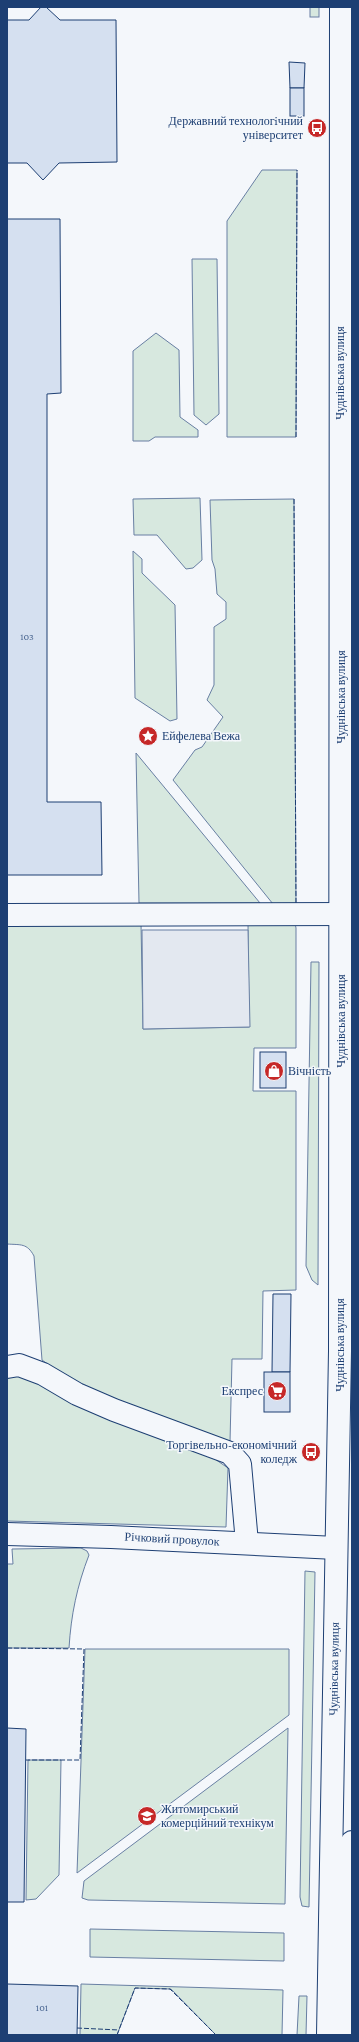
<svg xmlns="http://www.w3.org/2000/svg" width="359" height="2042" viewBox="0 0 359 2042" font-family="'Crimson Pro',serif">
  <rect width="100%" height="100%" fill="#f4f7fb"/>
  <g fill="#d7e8df" stroke="#687fa3">
    <rect x="310" y="7" width="9" height="10"/>
    <path d="M262,170H297L296,437H227V221Z"/>
    <path d="M192,259H217L219,414L206,425L194,415Z"/>
    <path d="M156,333L179,350L180,417L198,430V437H155L149,441H133V351Z"/>
    <path d="M200,498L202,560L193,568L186,569L157,535H134L133,499Z"/>
    <path d="M294,499L296,904H273L173,780L195,750L202,747L223,717L207,700L214,685V627L226,619V602L217,594L215,569L212,560L210,500Z"/>
    <path d="M133,551L142,559V573L175,605L177,719L170,721L135,698Z"/>
    <path d="M136,753L260,903H139Z"/>
    <path d="M7,922L141,923L143,1029L249,1027L248,923H295L296,928V1048H254L253,1091H296V1290L263,1291L262,1359H232L230,1442L78,1386L42,1360L34,1256C27,1243 21,1245 7,1244Z"/>
    <path d="M311,962H319L318,1285L312,1280L306,1266Z"/>
    <path d="M19,1375L206,1453L228,1468L226,1527L7,1521V1376Z"/>
    <path d="M81,1548L87,1551L89,1555C77,1586 71,1615 69,1648H7V1564H13L12,1549Z"/>
    <path d="M305,1571L315,1572L309,1907L302,1906L300,1897Z"/>
    <path d="M85,1649H289V1715L77,1873Z"/>
    <path d="M288,1728L285,1904L88,1900L82,1898L84,1881Z"/>
    <path d="M28,1760H61L59,1875L36,1899L26,1900Z"/>
    <path d="M90,1929L284,1933V1961L90,1957Z"/>
    <path d="M81,1984L283,1990L282,2035H216L171,1989L135,1988L117,2035H80Z"/>
    <path d="M299,1996H307L306,2035H297Z"/>
  </g>
  <path fill="#e3e8f0" stroke="#687fa3" d="M142,930H248L250,1027L143,1029Z"/>
  <g fill="#d5e0f0" stroke="#1d3f73">
    <path d="M41,7H46L60,20H116L117,162L59,163L43,180L27,163H7V20H29Z"/>
    <path d="M289,62L305,63L304,88H290Z"/>
    <rect x="290" y="88" width="14" height="28"/>
    <path d="M7,219H60L61,393L47,394V802H101L102,875H7Z"/>
    <rect x="260" y="1052" width="26" height="36"/>
    <path d="M273,1294H291L290,1372H272Z"/>
    <rect x="264" y="1372" width="26" height="40"/>
    <path d="M7,1728L26,1729L24,1902H7V1905Z"/>
    <path d="M7,1984L78,1986L77,2035H7Z"/>
  </g>
  <g fill="none" stroke-linecap="round" stroke-linejoin="round">
    <defs>
      <g id="minor">
        <path d="M7,915L352,914"/>
        <path d="M7,1367L19,1365L43,1374L77,1394L114,1410L230,1453L240,1464L247,1543"/>
        <path d="M7,1534L111,1537L336,1548"/>
      </g>
      <g id="major">
        <path d="M328,2035L340,1351L341,7"/>
        <path d="M348,2035L352,1842"/>
      </g>
    </defs>
    <use href="#minor" stroke="#1d3f73" stroke-width="24"/>
    <use href="#major" stroke="#1d3f73" stroke-width="24"/>
    <use href="#minor" stroke="#f4f7fb" stroke-width="22"/>
    <use href="#major" stroke="#f4f7fb" stroke-width="22"/>
    <g stroke="#1d3f73" stroke-width="1" stroke-dasharray="5 2" stroke-linecap="butt">
      <path d="M296,437L297,170"/>
      <path d="M294,499L296,904"/>
      <path d="M7,1648L84,1649L80,1760H26"/>
      <path d="M77,2028L119,2030"/>
      <path d="M117,2035L135,1988L170,1989L216,2035"/>
    </g>
  </g>
  <defs>
    <symbol id="bus-disc" viewBox="-11 -11 22 22"><circle r="9.5" fill="#c62828" stroke="#f4f7fb"/><path d="M-5-6H5V4H4V6H2V4H-2V6H-4V4H-5ZM-3.5-4V0h7V-4ZM-3.5 1.2v1.5H-2V1.2ZM2 1.2v1.5H3.5V1.2Z" fill="#fff"/></symbol>
    <symbol id="sight-disc" viewBox="-11 -11 22 22"><circle r="9.5" fill="#c62828" stroke="#f4f7fb"/><path d="M0-6L1.8-2.2L6-1.7L2.9 1.2L3.7 5.4L0 3.3L-3.7 5.4L-2.9 1.2L-6-1.7L-1.8-2.2Z" fill="#fff"/></symbol>
    <symbol id="shop-disc" viewBox="-11 -11 22 22"><circle r="9.5" fill="#c62828" stroke="#f4f7fb"/><path d="M-5-2.5h2.3a2.7 3.5 0 0 1 5.4 0H5L5.5 6h-11ZM-1.5-2.5h3a1.5 2.3 0 0 0-3 0Z" fill="#fff"/></symbol>
    <symbol id="supermarket-disc" viewBox="-11 -11 22 22"><circle r="9.5" fill="#c62828" stroke="#f4f7fb"/><path d="M-6-5.5h2.5l.6 2H6L4.5 2H-2.5L-4.4-4H-6ZM-1.5 3.2a1.3 1.3 0 1 0 .1 0ZM3 3.2a1.3 1.3 0 1 0 .1 0Z" fill="#fff"/></symbol>
    <symbol id="university-disc" viewBox="-11 -11 22 22"><circle r="9.5" fill="#c62828" stroke="#f4f7fb"/><path d="M0-5L7-2L0 1L-7-2ZM-4 1L0 2.5L4 1V4Q0 6-4 4Z" fill="#fff"/></symbol>
  </defs>
  <g fill-rule="evenodd">
    <use href="#bus-disc" x="306" y="117" width="22" height="22"/>
    <use href="#sight-disc" x="137" y="725" width="22" height="22"/>
    <use href="#shop-disc" x="263" y="1060" width="22" height="22"/>
    <use href="#supermarket-disc" x="266" y="1380" width="22" height="22"/>
    <use href="#bus-disc" x="300" y="1441" width="22" height="22"/>
    <use href="#university-disc" x="136" y="1805" width="22" height="22"/>
  </g>
  <g text-anchor="middle" stroke-width="3" stroke-linejoin="round" paint-order="stroke">
    <g font-size="10" fill="#4b6792">
      <text x="27" y="640">103</text>
      <text x="42" y="2011">101</text>
    </g>
    <g font-size="12" fill="#1d3f73" stroke="#f4f7fb" text-anchor="end">
      <text x="303" y="125">Державний технологiчний<tspan x="303" dy="14">університет</tspan></text>
      <text x="162" y="740" text-anchor="start">Ейфелева Вежа</text>
      <text x="288" y="1075" text-anchor="start">Вічність</text>
      <text x="263" y="1395">Експрес</text>
      <text x="297" y="1449">Торгівельно-економічний<tspan x="297" dy="14">коледж</tspan></text>
      <text x="161" y="1813" text-anchor="start">Житомирський<tspan x="161" dy="14">комерційний технікум</tspan></text>
    </g>
    <g font-size="12" fill="#1d3f73" stroke="#f4f7fb">
      <text transform="translate(340 373) rotate(-90)" y="4">Чуднівська вулиця</text>
      <text transform="translate(341 697) rotate(-90)" y="4">Чуднівська вулиця</text>
      <text transform="translate(341 1021) rotate(-90)" y="4">Чуднівська вулиця</text>
      <text transform="translate(340 1345) rotate(-90)" y="4">Чуднівська вулиця</text>
      <text transform="translate(172 1539) rotate(3)" y="4">Річковий провулок</text>
      <text transform="translate(334 1669) rotate(-89)" y="4">Чуднівська вулиця</text>
    </g>
  </g>
  <rect width="359" height="2042" fill="none" stroke="#1d3f73" stroke-width="16"/>
</svg>
